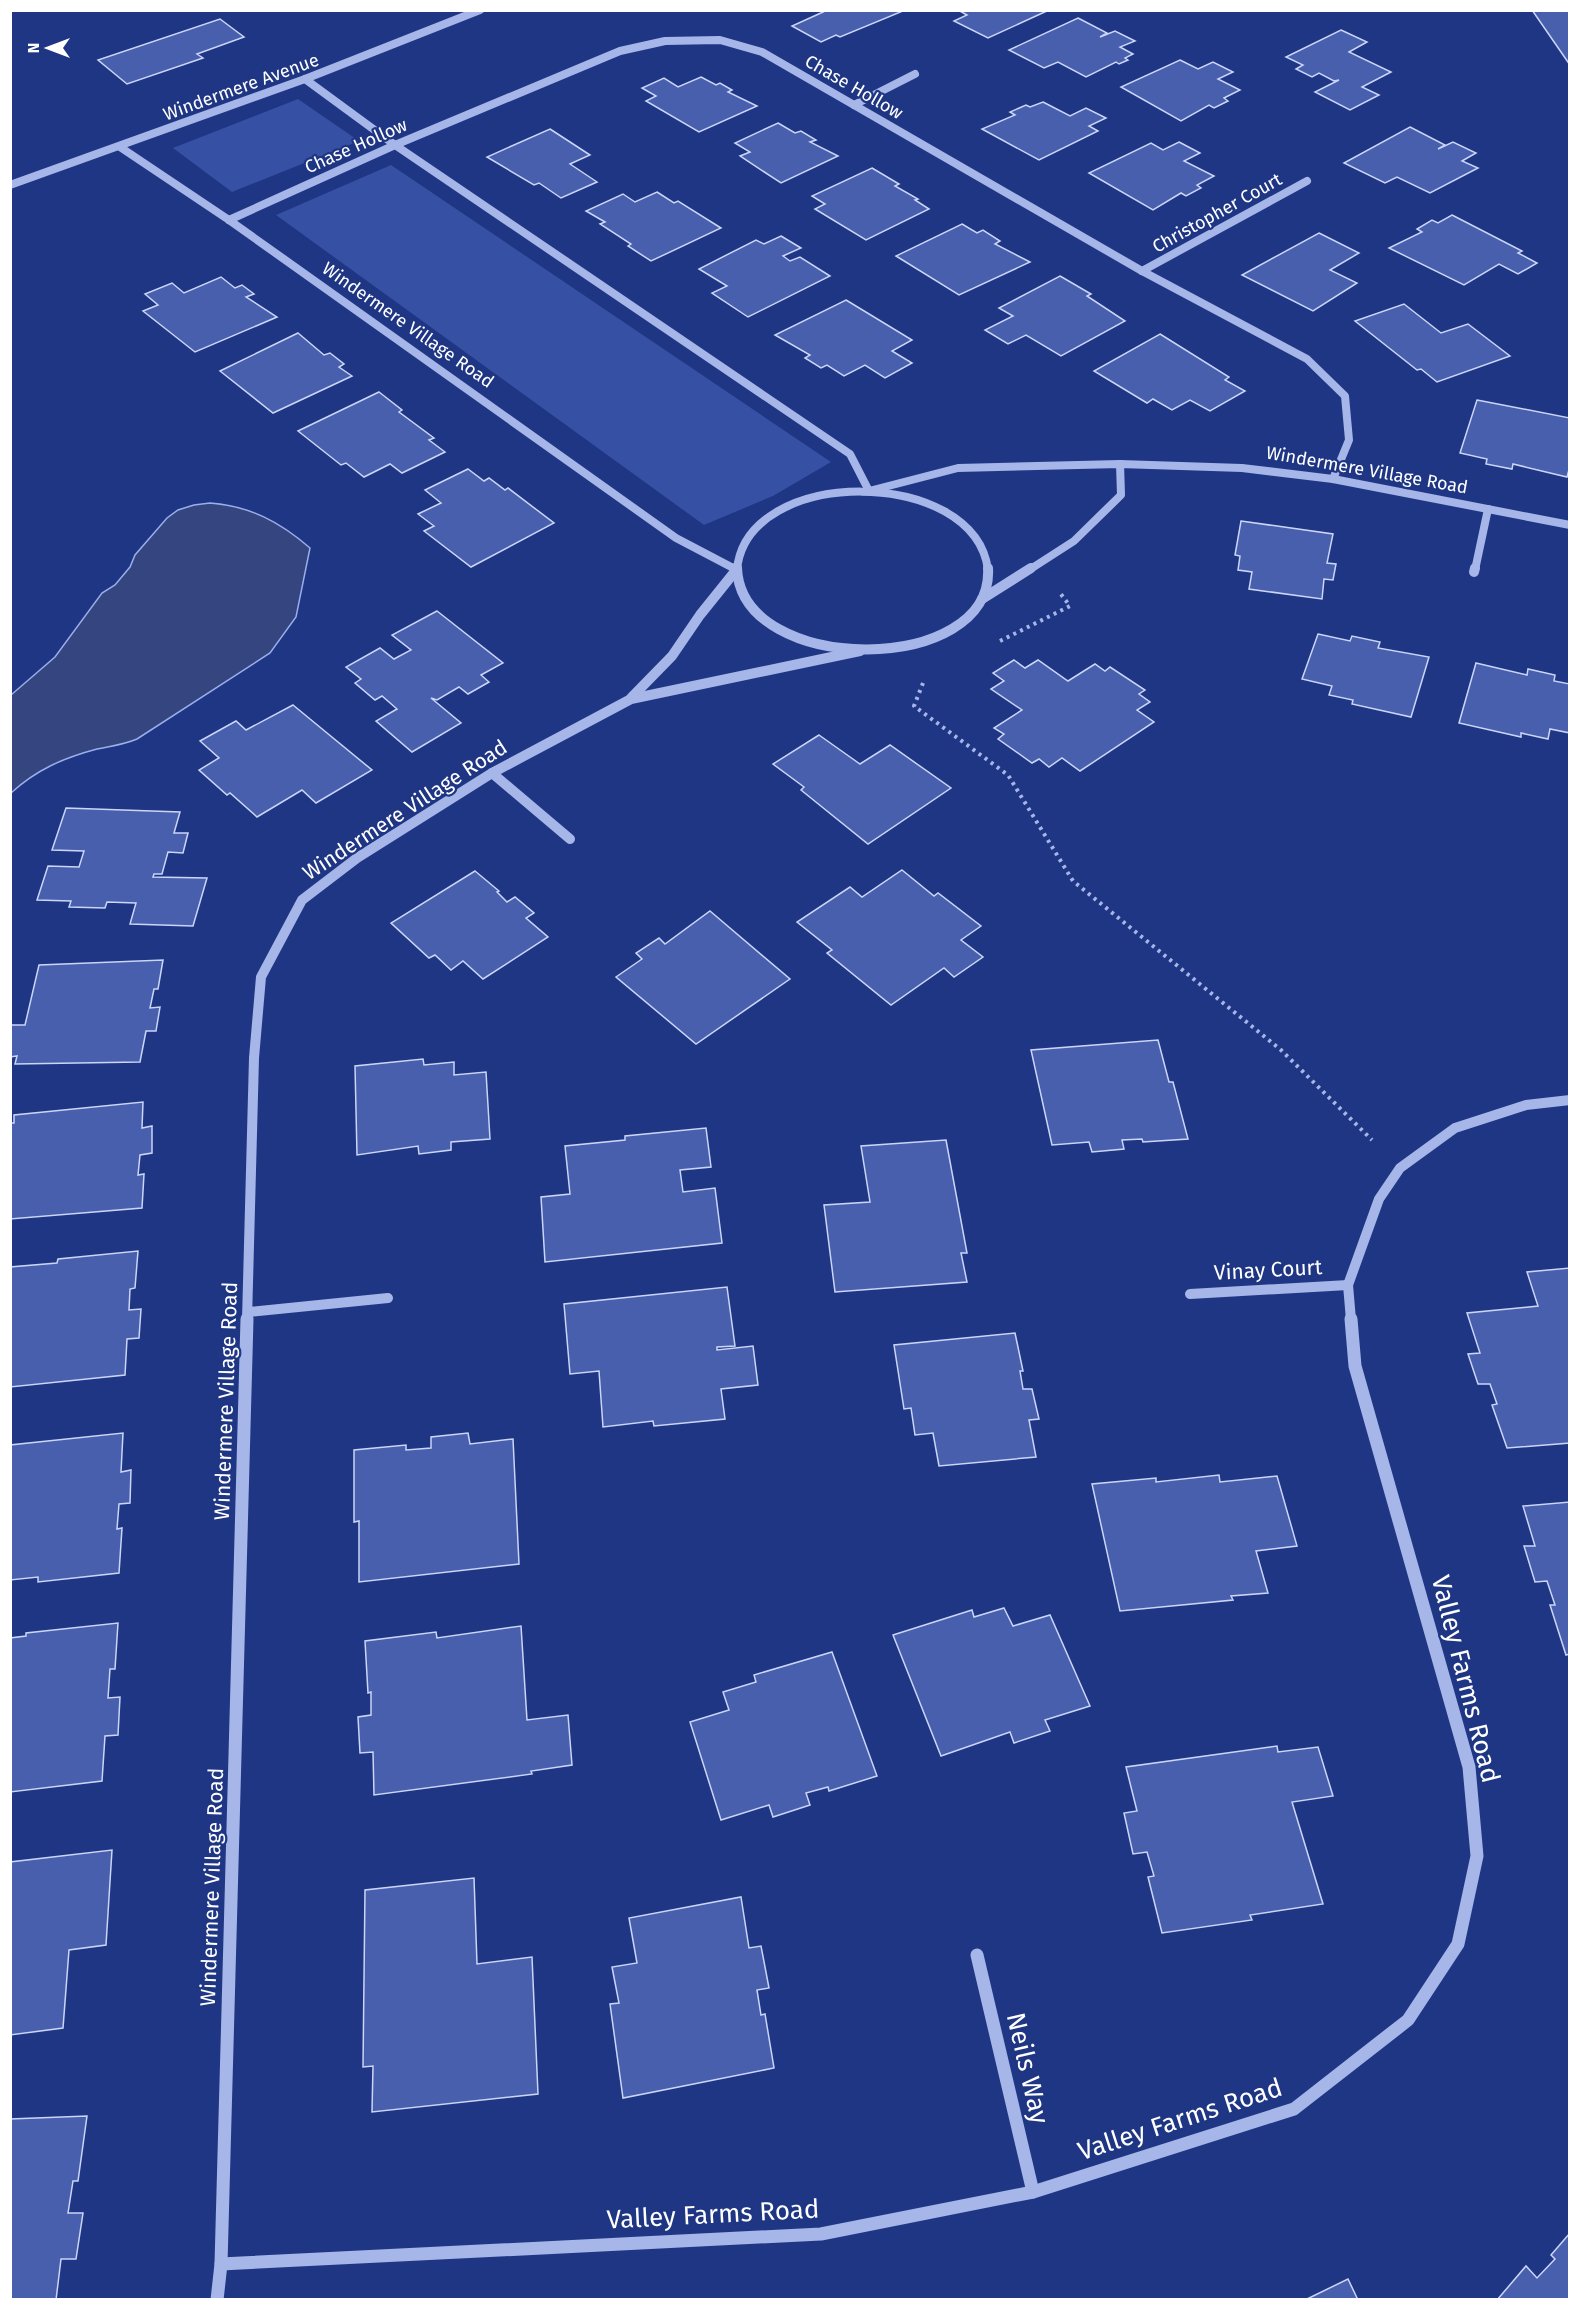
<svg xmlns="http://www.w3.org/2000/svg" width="1580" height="2310" viewBox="0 0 1580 2310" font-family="'Fira Sans',sans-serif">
  <rect width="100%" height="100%" fill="#1f3684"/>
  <g fill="#3650a3">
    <path d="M298,99L359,141L232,192L173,148Z"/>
    <path d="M391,165L831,462L773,496L704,525L276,215Z"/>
  </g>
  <path fill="#34457f" stroke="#9aaeeb" stroke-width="1.5" d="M210,503C250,506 280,522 310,548L296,617L270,653L137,739C123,745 111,746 97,749C63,758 36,770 11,793V695L55,657L102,593L115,585L130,567L135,555L167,518L178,510L194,505Z"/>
  <g fill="#475fac" stroke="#cbd5f7" stroke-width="1.5">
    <path d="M820,10H901L903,11L840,37L836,35L821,42L792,26L823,12Z"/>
    <path d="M958,10H1049L988,38L954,21L967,15Z"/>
    <path d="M1532,10H1570V65Z"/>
    <path d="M1078,18L1107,33L1100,37L1115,31L1135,41L1120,47L1133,54L1125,58L1128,60L1119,64L1116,62L1086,77L1058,62L1044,68L1009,50Z"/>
    <path d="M220,19L244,37L197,54L203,58L127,84L98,60Z"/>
    <path d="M1341,30L1367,42L1349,52L1391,72L1362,87L1379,95L1350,110L1315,92L1339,80L1334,81L1319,73L1312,77L1296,69L1303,65L1286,57Z"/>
    <path d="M1180,60L1198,69L1213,62L1233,72L1218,79L1240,90L1224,98L1228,101L1214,108L1209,105L1181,121L1121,87Z"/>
    <path d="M701,77L716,85L720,83L732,90L728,92L757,106L699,132L646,101L656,96L642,88L664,78L678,87Z"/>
    <path d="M1043,102L1070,116L1086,108L1106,118L1089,126L1098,131L1039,160L982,129L1015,115L1010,112L1026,105L1030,107Z"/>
    <path d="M778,123L795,133L801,131L816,140L810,142L838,156L781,183L740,156L750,152L735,143Z"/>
    <path d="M1410,127L1445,145L1438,149L1453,142L1476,153L1462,161L1478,168L1430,193L1397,177L1385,183L1344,163Z"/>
    <path d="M550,129L590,155L570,164L597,182L561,198L539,183L534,185L487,157Z"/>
    <path d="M1179,142L1200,153L1184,161L1214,176L1197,185L1201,188L1186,196L1181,193L1153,210L1089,173L1151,143L1163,150Z"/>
    <path d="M872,168L899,184L895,186L918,199L915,200L929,209L866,240L815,209L825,204L812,196Z"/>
    <path d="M657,192L674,203L678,201L721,228L651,261L628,246L631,244L600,224L605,222L586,211L623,194L635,202Z"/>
    <path d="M1452,215L1522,251L1518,253L1537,263L1518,274L1499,264L1464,285L1389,248L1422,232L1417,229L1432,220L1438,223Z"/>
    <path d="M962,224L977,233L983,230L1000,241L995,244L1030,262L959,295L896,256Z"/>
    <path d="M1319,233L1359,253L1330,270L1357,283L1313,311L1242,275Z"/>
    <path d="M781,236L801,248L783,256L790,261L800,257L830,276L748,317L712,293L727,286L699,269L756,240L764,244Z"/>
    <path d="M1060,276L1091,294L1087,296L1125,321L1061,356L1026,335L1008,344L985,330L1013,316L999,308Z"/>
    <path d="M221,277L235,288L242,285L254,294L246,297L277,317L195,352L143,311L158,305L145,294L172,283L184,293Z"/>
    <path d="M846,300L912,340L892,351L912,363L885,378L865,365L844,376L827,365L821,368L805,358L810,355L775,335Z"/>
    <path d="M1404,304L1441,333L1468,324L1510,356L1437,382L1421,369L1417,370L1355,321Z"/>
    <path d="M298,333L324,355L330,353L344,364L339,367L352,376L273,413L220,371Z"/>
    <path d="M1160,334L1229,377L1225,380L1245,391L1210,411L1190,400L1172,410L1153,399L1147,403L1094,371Z"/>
    <path d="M379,392L402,410L399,412L434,438L429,440L445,452L402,473L390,464L364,477L346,463L341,465L298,431Z"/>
    <path d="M1477,400L1570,418V466L1567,477L1513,464L1512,469L1486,464L1487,459L1460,453Z"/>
    <path d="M468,469L484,481L489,478L505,490L508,488L554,523L471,567L424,531L434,526L418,514L441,503L425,490Z"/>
    <path d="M1241,521L1333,534L1327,563L1336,564L1333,580L1324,579L1322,599L1249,589L1252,572L1238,570L1240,556L1235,555Z"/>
    <path d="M437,611L503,663L481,675L489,682L468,694L459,687L437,700L431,698L461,723L412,752L376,721L397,709L382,696L375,700L355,683L361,679L346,667L380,648L394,659L411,650L392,635Z"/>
    <path d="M1318,634L1350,641L1352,636L1380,642L1378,648L1429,657L1411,717L1352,704L1353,700L1329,695L1332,686L1302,679Z"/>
    <path d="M1014,660L1025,668L1038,660L1068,681L1095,664L1105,671L1110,667L1145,690L1139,694L1150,702L1137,710L1154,722L1080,771L1062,758L1049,767L1039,759L1032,763L998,739L1004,734L994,728L1022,710L991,689L1004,681L993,673Z"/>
    <path d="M1476,663L1527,675L1528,669L1555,675L1554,681L1570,684V733L1550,729L1548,739L1521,733V737L1459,723Z"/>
    <path d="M293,705L372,770L316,803L302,790L257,817L230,793L227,795L199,770L219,758L200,741L236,721L246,730Z"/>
    <path d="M819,735L860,764L890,745L951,788L868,844L801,790L804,787L773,764Z"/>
    <path d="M66,808L180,812L174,833H188L183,853L168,852L162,874H154L153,877L207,878L193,926L130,924L136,903L107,902L105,908L69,907L71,901L37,900L48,866L79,867L84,851L52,850Z"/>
    <path d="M902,870L934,896L938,893L981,926L961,940L983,957L954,977L944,968L891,1005L827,953L832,950L797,922L850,887L862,897Z"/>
    <path d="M475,871L499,891L497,892L507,902L515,897L534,913L526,918L548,937L483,979L463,961L451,970L435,955L429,958L391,923Z"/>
    <path d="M710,911L790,979L696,1044L616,977L642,959L636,953L659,938L665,944Z"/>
    <path d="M163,960L158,989H154L150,1008L160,1007L156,1031H146L140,1062L15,1064L17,1056L10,1057V1025H25L39,965Z"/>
    <path d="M1158,1040L1169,1082H1173L1188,1139L1143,1142L1142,1139L1122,1140L1124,1149L1092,1152L1089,1142L1052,1145L1031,1050Z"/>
    <path d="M423,1059L424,1065L454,1062V1075L486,1072L490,1139L451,1142V1150L419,1154L418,1146L357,1155L355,1066Z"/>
    <path d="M143,1102L142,1128L152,1126V1153L140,1155L138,1175L144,1174L142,1208L10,1219V1123H14V1115Z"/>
    <path d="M706,1128L711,1167L680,1170L683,1192L715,1188L722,1243L545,1262L541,1197L570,1194L565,1146L625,1140V1136Z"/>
    <path d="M946,1140L967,1253H961L967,1282L835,1292L824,1205L870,1202L861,1146Z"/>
    <path d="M138,1251L135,1288L130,1289L129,1310L141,1309L139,1338L127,1339L125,1375L10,1387V1267L57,1263L58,1259Z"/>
    <path d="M1570,1268V1443L1507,1448L1492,1405L1497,1404L1490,1384H1478L1468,1354L1480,1353L1467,1313L1538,1306L1527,1272Z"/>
    <path d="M727,1287L735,1346L717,1347V1350L753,1346L758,1385L721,1389L725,1419L654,1426L653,1421L603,1427L599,1371L570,1374L564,1304Z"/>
    <path d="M1015,1333L1023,1371H1020L1023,1389H1032L1039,1419L1029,1420L1036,1457L939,1466L933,1433L915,1435L911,1408L904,1409L894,1345Z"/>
    <path d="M123,1433L121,1472L131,1470L130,1503L119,1504L117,1529L122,1528L119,1573L38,1582V1577L10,1580V1445Z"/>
    <path d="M468,1433L470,1444L513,1439L519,1564L359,1582V1521L354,1522V1450L406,1445V1450L431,1448V1437Z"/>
    <path d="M1219,1475L1220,1482L1277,1476L1297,1546L1256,1551L1268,1593L1231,1596L1233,1600L1120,1611L1092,1484L1156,1478V1482Z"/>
    <path d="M1570,1502V1654L1566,1655L1550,1605H1555L1547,1581L1535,1582L1524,1546H1535L1523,1506Z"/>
    <path d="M1004,1608L1013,1626L1050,1615L1090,1706L1045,1720L1050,1731L1014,1743L1010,1732L941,1756L893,1635L972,1610L974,1617Z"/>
    <path d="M118,1623L115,1669H110L108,1698L120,1697L118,1735L105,1736L102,1781L10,1792V1638L26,1636V1633Z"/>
    <path d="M521,1626L527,1720L568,1715L572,1765L531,1771L532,1774L374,1795L373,1752L360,1753L358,1717L371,1715V1692L368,1693L365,1641L436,1632L437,1638Z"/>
    <path d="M832,1652L877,1776L829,1791L828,1787L806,1793L810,1805L773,1817L769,1805L721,1820L690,1722L729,1710L723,1692L756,1682L754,1675Z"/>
    <path d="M1277,1746L1278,1752L1318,1747L1333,1796L1292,1802L1323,1904L1250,1915L1252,1920L1162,1933L1148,1877L1154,1876L1147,1852L1133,1854L1124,1813L1137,1811L1126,1767Z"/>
    <path d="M112,1850L106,1945L69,1950L63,2028L10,2035V1862Z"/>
    <path d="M474,1878L477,1964L532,1957L538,2094L372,2112L373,2066L363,2067L365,1890Z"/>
    <path d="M741,1897L749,1948L761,1946L769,1988L757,1990L761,2015L765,2014L774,2068L623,2098L610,2004L619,2003L612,1967L637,1963L629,1918Z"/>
    <path d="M87,2116L78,2181H73L68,2213H83L76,2259H61L56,2300H10V2119Z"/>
    <path d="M1570,2233V2300H1497L1526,2266L1537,2278L1555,2259L1551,2255Z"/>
    <path d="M1348,2279L1358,2300H1305Z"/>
  </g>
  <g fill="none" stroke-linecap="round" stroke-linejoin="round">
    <g stroke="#a6b6e9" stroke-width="4" stroke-dasharray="3 4.5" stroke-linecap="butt">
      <path d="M1000,641L1070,606L1060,593"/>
      <path d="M923,683L914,706L1008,775L1073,881L1281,1050L1372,1140"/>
    </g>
    <g stroke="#a6b6e9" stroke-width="8">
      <path d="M305,79L395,145L850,454L869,491L958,468L1120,464L1242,468L1333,479L1570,525"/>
      <path d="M854,105L915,74"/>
      <path d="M120,147L229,220L676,538L737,570"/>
      <path d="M10,185L305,79L480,10"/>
      <path d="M229,220L395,145L620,51L665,41L720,40L762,52L1142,271L1307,359L1345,396L1349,440L1333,479"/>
      <path d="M1142,271L1307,181"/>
      <path d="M737,570C746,465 975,466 988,570"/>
      <path d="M1029,570L1074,541L1121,495L1120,464"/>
      <path d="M1475,570L1488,509"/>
    </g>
    <g stroke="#a6b6e9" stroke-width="10">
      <path d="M737,568C741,677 995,676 988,568"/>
      <path d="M1474,572L1475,568"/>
      <path d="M982,599L1031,568"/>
      <path d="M631,698L672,656L700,615L737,569L735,568"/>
      <path d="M492,773L570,839"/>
      <path d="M1190,1294L1348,1285"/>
      <path d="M248,1312L388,1298"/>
      <path d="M247,1320L254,1058L261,977L302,900L357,858L492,773L631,699L860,651"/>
      <path d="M1351,1320L1348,1285L1379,1199L1400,1168L1455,1128L1526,1105L1570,1100"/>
    </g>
    <g stroke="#a6b6e9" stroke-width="13">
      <path d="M977,1955L1033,2192"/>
      <path d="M221,2264L821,2234L1033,2192L1294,2109L1408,2020L1458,1944L1477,1856L1469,1767L1355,1366L1351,1319"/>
      <path d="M217,2300L221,2264L247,1319"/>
    </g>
  </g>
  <g text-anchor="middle" stroke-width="4.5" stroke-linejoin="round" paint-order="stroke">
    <g font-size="18" fill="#fff" stroke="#1f3684">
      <text transform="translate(241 87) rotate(-20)" y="6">Windermere Avenue</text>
      <text transform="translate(854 87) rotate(30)" y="6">Chase Hollow</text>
      <text transform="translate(356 146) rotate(-24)" y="6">Chase Hollow</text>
      <text transform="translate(1217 213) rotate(-29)" y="6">Christopher Court</text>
      <text transform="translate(408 325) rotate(35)" y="6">Windermere Village Road</text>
      <text transform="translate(1367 470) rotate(10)" y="6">Windermere Village Road</text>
    </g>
    <g font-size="21" fill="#fff" stroke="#1f3684">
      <text transform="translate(405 810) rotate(-33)" y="7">Windermere Village Road</text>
      <text transform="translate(1268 1270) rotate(-3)" y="7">Vinay Court</text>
      <text transform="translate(226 1401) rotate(-88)" y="7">Windermere Village Road</text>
      <text transform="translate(212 1887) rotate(-88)" y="7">Windermere Village Road</text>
    </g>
    <g font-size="26" fill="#fff" stroke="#1f3684">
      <text transform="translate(1466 1679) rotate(76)" y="9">Valley Farms Road</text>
      <text transform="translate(1028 2068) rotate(77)" y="9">Neils Way</text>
      <text transform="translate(1180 2119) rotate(-18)" y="9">Valley Farms Road</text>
      <text transform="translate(713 2214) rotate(-3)" y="9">Valley Farms Road</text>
    </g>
  </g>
  <rect width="1580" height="2310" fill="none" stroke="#ffffff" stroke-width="24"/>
  <g transform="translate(48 48) rotate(270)" stroke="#1f3684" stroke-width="4.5" paint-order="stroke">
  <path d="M0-4.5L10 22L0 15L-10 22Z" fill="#ffffff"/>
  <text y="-9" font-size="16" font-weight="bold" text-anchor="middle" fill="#ffffff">N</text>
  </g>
</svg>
